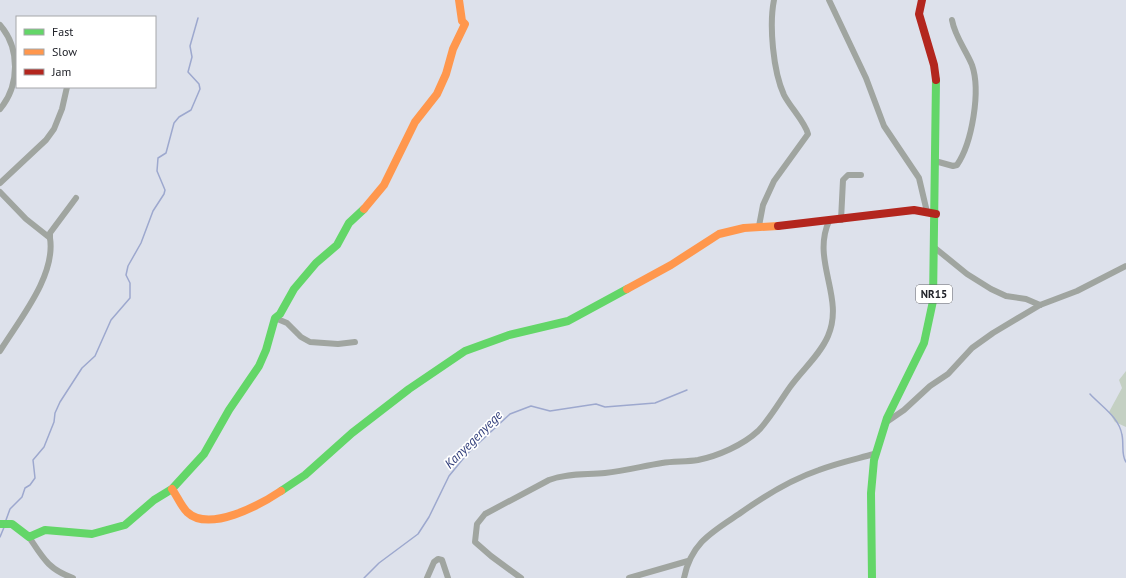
<svg xmlns="http://www.w3.org/2000/svg" width="1126" height="578" viewBox="0 0 1126 578" font-family="'PT Sans',sans-serif">
  <rect width="100%" height="100%" fill="#dde1eb"/>
  <path fill="#c4d0c3" d="M1126,371V427L1115,422L1109,412L1122,388L1119,380Z"/>
  <g fill="none" stroke-linecap="round" stroke-linejoin="round">
    <g stroke="#9da8ce" stroke-width="1.5">
      <path d="M1090,394C1102,407 1119,417 1122,435C1124,444 1121,455 1126,462"/>
      <path d="M6,520L10,509L22,497L25,488L30,485L35,478L33,460L44,447L54,422L55,413L60,402L82,368L95,356L111,320L130,298V283L126,275L128,266L141,243L153,211L164,194L165,190L157,171L158,158L166,153L174,123L179,117L191,110L200,89L199,84L188,72L192,57L190,46L198,18"/>
      <path d="M0,537L5,525"/>
      <path d="M364,578L379,563L418,534L429,517L449,476L467,454L510,414L531,406L550,411L596,404L605,407L655,403L687,390"/>
    </g>
    <g stroke="#a0a5a0" stroke-width="6">
      <path d="M829,0L866,78L884,126L919,178L927,212"/>
      <path d="M0,25C20,48 20,85 0,109"/>
      <path d="M935,161L953,166L957,165C972,143 981,91 972,65C966,50 955,37 952,20"/>
      <path d="M0,183L46,140L54,129L62,109L67,87"/>
      <path d="M0,192L26,219L50,238C56,276 19,320 0,351"/>
      <path d="M841,220L843,180L848,175H861"/>
      <path d="M759,226L763,205L774,181L808,134C805,122 790,107 784,95C773,71 769,25 774,0"/>
      <path d="M50,238V233L76,198"/>
      <path d="M935,248L967,274L991,289L1006,296L1026,299L1040,305"/>
      <path d="M275,318L287,323L301,337L310,342L338,344L355,342"/>
      <path d="M888,421L904,410L930,386L948,374L972,348L993,333L1040,305L1077,291L1126,266"/>
      <path d="M29,537C43,558 48,569 73,578"/>
      <path d="M427,578L434,562L438,559L442,560L448,578"/>
      <path d="M521,578L491,556L475,542L477,524L485,514L549,480C567,473 587,475 605,473C625,471 643,466 662,463C674,461 686,462 698,460C718,456 743,445 758,431C770,419 780,401 790,387C802,370 820,355 828,336C845,297 811,261 829,221"/>
      <path d="M629,578L688,561"/>
      <path d="M684,578C691,543 712,532 739,514C764,496 790,480 819,470C837,463 856,459 874,454"/>
    </g>
    <g stroke="#63d668" stroke-width="8">
      <path d="M281,491L305,475L352,433L409,389L465,351L509,335L568,321L627,289"/>
      <path d="M0,524H12L29,537L45,530L92,534L125,525L154,500L172,489L204,454L229,410L259,366L266,350L275,318L280,314L294,289L316,263L337,245L349,223L364,209"/>
      <path d="M872,578L871,493L874,460L887,418L924,343L933,301L936,80"/>
    </g>
    <g stroke="#ff974d" stroke-width="8">
      <path d="M364,209L384,185L415,122L437,94L446,74L453,49L465,24L462,21L459,0"/>
      <path d="M627,289L671,265L719,234L744,228L778,226"/>
      <path d="M172,489C177,496 181,506 187,512C209,533 260,505 281,491"/>
    </g>
    <g stroke="#b3261e" stroke-width="8">
      <path d="M922,0L919,14L934,65L936,80"/>
      <path d="M778,226L914,210L936,214"/>
    </g>
  </g>
  <g text-anchor="middle" stroke-width="3.5" stroke-linejoin="round" paint-order="stroke">
    <rect fill="#fff" stroke="#64656a" stroke-width="1" x="916" y="285" width="36" height="18" rx="3"/>
    <g font-size="11" font-weight="bold" fill="#21232a">
      <text x="934" y="298">NR15</text>
    </g>
    <g font-size="13" font-style="italic" fill="#2d3a78" stroke="#fff">
      <text transform="translate(473 439) rotate(-45)" y="5">Kanyegenyege</text>
    </g>
  </g>
  <rect x="16" y="16" width="140" height="72" fill="#ffffff" stroke="#a6a7aa"/>
  <rect x="24" y="29" width="20" height="6" fill="#63d668" stroke="#a6a7aa"/>
  <text x="52" y="36" font-size="12" fill="#21232a">Fast</text>
  <rect x="24" y="49" width="20" height="6" fill="#ff974d" stroke="#a6a7aa"/>
  <text x="52" y="56" font-size="12" fill="#21232a">Slow</text>
  <rect x="24" y="69" width="20" height="6" fill="#b3261e" stroke="#a6a7aa"/>
  <text x="52" y="76" font-size="12" fill="#21232a">Jam</text>
</svg>
